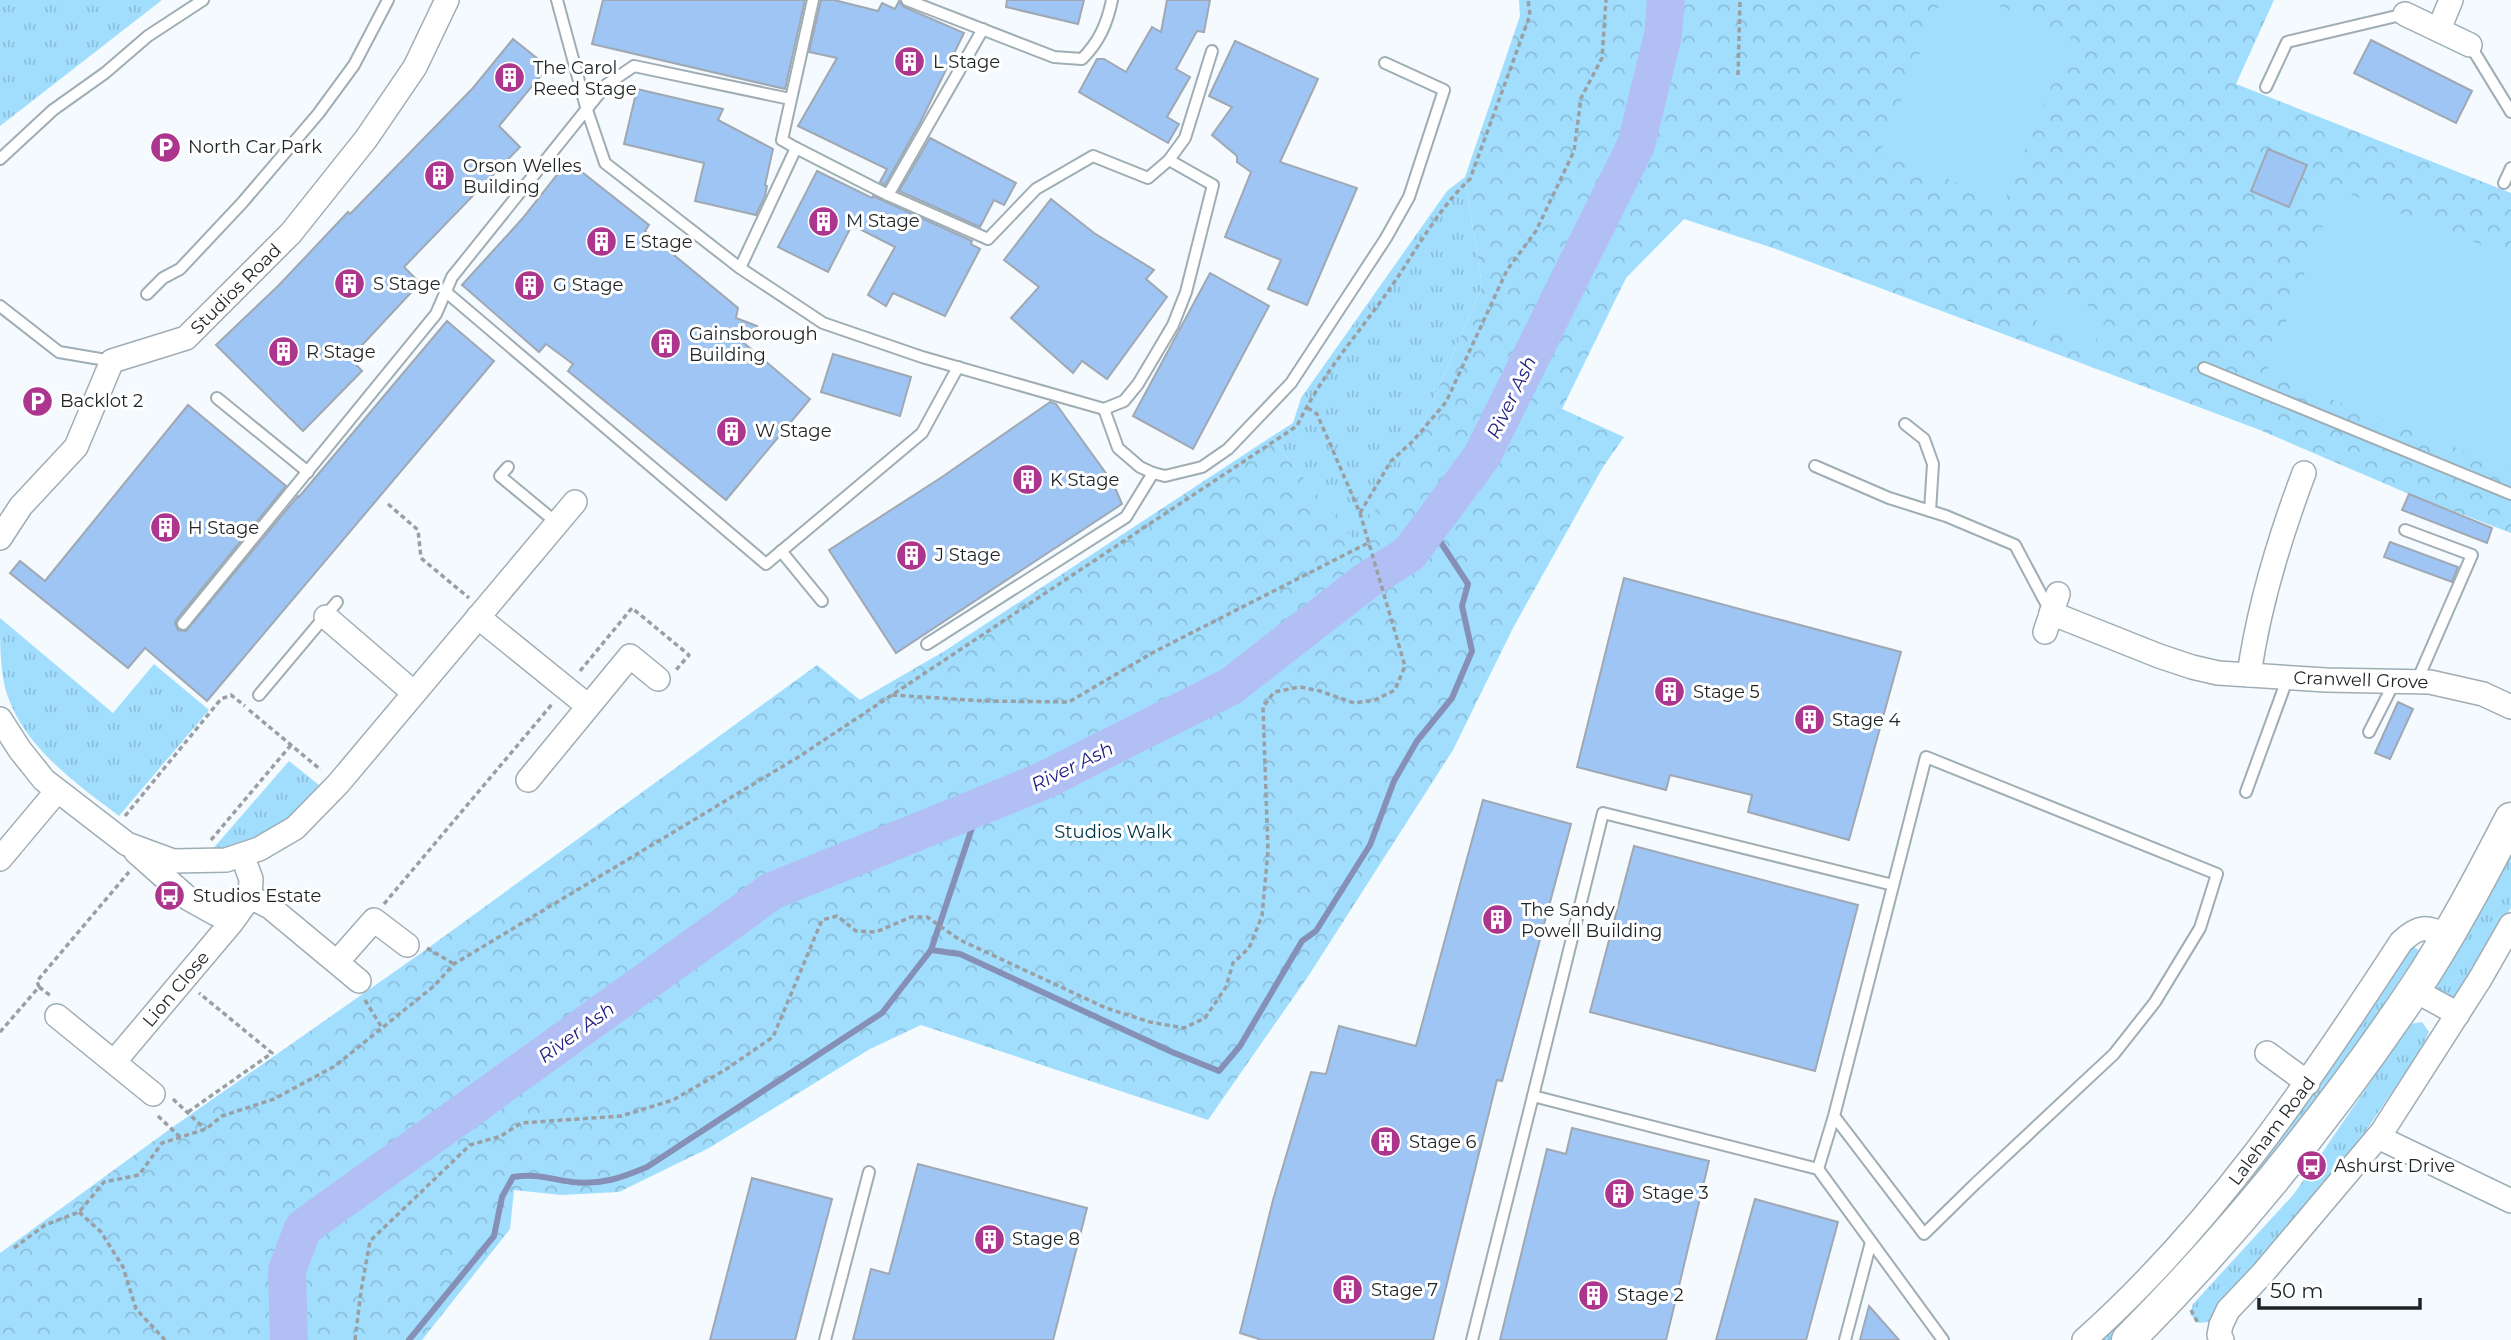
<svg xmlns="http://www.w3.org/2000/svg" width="2511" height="1340" viewBox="0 0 2511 1340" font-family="Montserrat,sans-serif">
  <defs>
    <pattern id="grass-tufts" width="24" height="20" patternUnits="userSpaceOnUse" patternTransform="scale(1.75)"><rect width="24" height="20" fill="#a1defe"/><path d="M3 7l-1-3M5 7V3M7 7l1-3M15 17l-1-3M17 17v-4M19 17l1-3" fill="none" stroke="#8abeda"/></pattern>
    <pattern id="forest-crowns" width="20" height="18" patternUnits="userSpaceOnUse" patternTransform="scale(1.75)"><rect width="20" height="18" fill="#a1defe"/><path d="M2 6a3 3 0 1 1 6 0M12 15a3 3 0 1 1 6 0" fill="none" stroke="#8abeda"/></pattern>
  </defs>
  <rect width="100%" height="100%" fill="#f4fafd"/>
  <g fill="url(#grass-tufts)">
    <path d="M0,0H162L0,126Z"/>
    <path d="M1465,177L1482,286L1412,450L1355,543L1271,437L1293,423L1301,398L1447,191Z"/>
    <path d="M0,618L113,713L154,664L209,710L119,816C74,782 17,742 4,683C0,662 0,639 0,618Z"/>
    <path d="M289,761L319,785C301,810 274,836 243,846C233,849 222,850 211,851Z"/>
    <path d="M2511,852V908L2457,998L2448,999L2434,989Z"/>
    <path d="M2415,947L2419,951L2290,1144L2142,1313L2112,1340H2096L2407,948Z"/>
    <path d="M2422,1022L2429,1032L2420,1051L2329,1185L2209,1322L2199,1323L2190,1314L2193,1304L2294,1194L2410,1024Z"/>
  </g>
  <path fill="url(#forest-crowns)" d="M1519,0H2274L2236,84L2511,193V533L2409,494L2260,430L1773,248L1684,219L1626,278L1562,409L1624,437L1603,467L1513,628L1453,750L1309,975L1208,1120L921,1025L870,1049L709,1148L619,1192L561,1195L514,1190L510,1229L422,1340H0V1253L170,1129L424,951L817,665L860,700L943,652L1271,437L1355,542L1412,450L1482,286L1465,177L1520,16Z"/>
  <g fill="#a1defe">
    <path d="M1941,0H1985L2071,37L2004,203L1881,150Z"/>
    <path d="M2337,189L2511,256V469L2266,374Z"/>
    <path d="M2052,289L2108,315L2091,350L2035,325Z"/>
  </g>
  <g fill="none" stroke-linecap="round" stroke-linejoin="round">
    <g stroke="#8690b7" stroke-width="6">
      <path d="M931,950L960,954L1172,1052L1219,1071L1240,1046L1302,941L1316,931L1370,845L1394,781L1417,741L1452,698L1472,651L1462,606L1468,584L1430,526"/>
      <path d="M409,1340L494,1236L502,1197L513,1177C538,1173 549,1179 572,1182C602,1185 621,1178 647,1167L882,1013L931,950L979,807"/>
    </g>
    <path stroke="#b2bff5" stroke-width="38" d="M289,1340L287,1270L303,1228L772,891L1045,780L1231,686L1366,581L1409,554L1482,456L1636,145L1663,35L1666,0"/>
  </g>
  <g fill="#9ec5f4" stroke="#9fa8b3" stroke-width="2">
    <path d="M603,0H805L785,89L592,44Z"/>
    <path d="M821,0H834L878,11L882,3L895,9L899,1L904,7L964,33L921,121L885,185L880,182L887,169L798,126L837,58L809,52Z"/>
    <path d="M1007,0H1084L1078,24L1006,7Z"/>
    <path d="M1167,0H1210L1204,32L1197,31L1176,69L1190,77L1167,117L1179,124L1168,143L1079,92L1097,59H1104L1126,72L1152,27L1161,32Z"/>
    <path d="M513,39L548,67L499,126L520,147L404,267L420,283L350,358L362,371L303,431L216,345L279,285L348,212L350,214L473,88Z"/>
    <path d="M2371,40L2472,91L2456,123L2354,73Z"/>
    <path d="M1235,41L1318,79L1280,162L1357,188L1307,305L1268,289L1281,260L1225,237L1251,172L1237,162V156L1212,135L1232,107L1209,96Z"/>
    <path d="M637,89L723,109L718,120L773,149L765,185L767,186L765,196L756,215L695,201L704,163L624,144Z"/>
    <path d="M930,138L1016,183L1004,205L994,200L980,227L899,191Z"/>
    <path d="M2268,149L2307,165L2289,207L2251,191Z"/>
    <path d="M568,161L649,225L645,231L738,308L736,318L757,326L744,343L810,399L726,500L568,371L573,364L546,344L539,352L462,285L522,219Z"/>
    <path d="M817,171L872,198L873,196L972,241L971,244L980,249L945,316L893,293L886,306L868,295L895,247L852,225L828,272L778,247Z"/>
    <path d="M1051,199L1094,233L1154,270L1146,279L1167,297L1107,379L1082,361L1073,373L1011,318L1039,287L1004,260Z"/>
    <path d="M1210,273L1269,306L1193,449L1133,416Z"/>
    <path d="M447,321L494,361L207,701L145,648L128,668L10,573L20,561L45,581L188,405L286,486L177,619L175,623L178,630L186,631L298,496L299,497Z"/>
    <path d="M833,354L911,377L900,416L821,392Z"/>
    <path d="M1050,402L1056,404L1113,483L1122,504L896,653L829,550L942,477Z"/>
    <path d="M2409,494L2492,528L2487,543L2402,510Z"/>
    <path d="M2390,542L2458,567L2452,582L2384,557Z"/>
    <path d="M1624,578L1901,652L1849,840L1748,812L1752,795L1670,775L1666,790L1577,767Z"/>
    <path d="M2398,702L2413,709L2390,759L2375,753Z"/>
    <path d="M1483,800L1571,824L1502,1081L1497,1080L1433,1340H1262L1240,1333L1273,1200L1311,1072L1326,1074L1339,1026L1416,1046Z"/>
    <path d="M1634,846L1858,905L1815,1071L1590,1012Z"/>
    <path d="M1572,1128L1709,1161L1666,1340H1500L1547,1149L1566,1154Z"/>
    <path d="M918,1164L1087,1208L1053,1340H853L871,1269L889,1274Z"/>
    <path d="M752,1178L832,1199L795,1340H710Z"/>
    <path d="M1755,1199L1838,1222L1806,1340H1716Z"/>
    <path d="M1869,1306L1899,1340H1860Z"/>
  </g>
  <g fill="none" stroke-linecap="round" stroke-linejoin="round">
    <defs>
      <g id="service">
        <path d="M557,0L586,107L605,163L740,268L823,323L922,357L1104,409L1124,401L1138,384L1173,325L1186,292L1213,185L1169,160L1148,178L1093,156L1036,189L988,239L888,195L796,148L740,268"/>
        <path d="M907,0L1054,57L1082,59C1099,42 1107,24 1112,0"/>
        <path d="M2470,45L2511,112"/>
        <path d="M2266,87L2287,42L2405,14"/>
        <path d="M796,148L782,140L813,0"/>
        <path d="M0,159L53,110L105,73L148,36L203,0"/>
        <path d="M1169,160L1185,138L1212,51"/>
        <path d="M2504,183L2511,168"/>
        <path d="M888,195L983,29"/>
        <path d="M446,292L766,564L922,433L958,367"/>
        <path d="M147,294L163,278L180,269L242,203L318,114L354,65L388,0"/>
        <path d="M0,306L59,352L112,361"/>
        <path d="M2204,368L2511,494"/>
        <path d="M217,398L308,472"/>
        <path d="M1104,409L1118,448L1140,467L1153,473L1165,476L1202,467L1228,449L1291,383L1386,238L1409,197L1444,90L1385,63"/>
        <path d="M1905,424L1924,439L1933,464L1930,511"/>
        <path d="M1815,466L1889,498L1946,516L2015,545L2050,611"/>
        <path d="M508,467L500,476L557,523"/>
        <path d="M2405,530L2472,555L2417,681"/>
        <path d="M781,551L822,601"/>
        <path d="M183,624L436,314L452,277L606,85L634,66L790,99"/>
        <path d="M927,644L1126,517L1153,473"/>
        <path d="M259,695L337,602"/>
        <path d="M2369,732L2395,681"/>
        <path d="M2246,792L2288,677"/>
        <path d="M1533,1096L1603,813L1893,885"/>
        <path d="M1818,1169L1834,1116L1926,757L2217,874L2200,928L2155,1002L2114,1054L1975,1184L1924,1234L1834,1116"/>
        <path d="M825,1340L869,1172"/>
        <path d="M1472,1340L1533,1096L1818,1169L1943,1340"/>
        <path d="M1845,1340L1871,1242"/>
      </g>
      <g id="minor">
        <path d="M2405,14L2470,45"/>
        <path d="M2439,29L2451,0"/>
        <path d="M0,538L21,506L76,447L112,361L186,338L291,233L366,139L415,67L447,0"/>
        <path d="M2051,613L2159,656L2192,667L2218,673L2326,680L2430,682L2483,694L2511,707"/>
        <path d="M326,617L414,693"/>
        <path d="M478,617L588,706"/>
        <path d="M2045,632L2058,594"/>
        <path d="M2249,675C2259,604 2279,539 2304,473"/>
        <path d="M0,719L20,750L44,780L127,844L173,861L226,860L259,849L295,828L338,784L575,502"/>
        <path d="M528,780L630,656L658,679"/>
        <path d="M136,852L189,899L216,914L237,915"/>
        <path d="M0,859L57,791"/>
        <path d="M250,897L270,907L359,981"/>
        <path d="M337,962L374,920L407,945"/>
        <path d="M2414,990L2458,1014"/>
        <path d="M57,1016L153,1094"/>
        <path d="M2267,1053L2308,1083"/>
        <path d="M114,1062L232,922L250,897L251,879L242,855"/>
        <path d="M2378,1137L2511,1201"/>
        <path d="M2084,1340C2212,1226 2308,1085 2401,942C2419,925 2426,926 2447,936"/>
        <path d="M2222,1340L2219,1335L2221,1325L2228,1310L2263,1273L2382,1132L2480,979L2511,925"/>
      </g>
      <path id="secondary" d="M2128,1340C2235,1233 2329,1116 2414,990C2450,936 2481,877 2511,819"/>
    </defs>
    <use href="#service" stroke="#9fadb5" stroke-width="14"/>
    <use href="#minor" stroke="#9fadb5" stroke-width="26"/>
    <use href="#secondary" stroke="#9fadb5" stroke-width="35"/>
    <g stroke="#999fa2" stroke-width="3.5" stroke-dasharray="5 3.5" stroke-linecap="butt">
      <path d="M1738,75L1740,0"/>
      <path d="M388,504L418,530L421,558L469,598"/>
      <path d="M1360,513L1391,461L1413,441L1446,402L1507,270L1536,231L1574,151L1581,98L1602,58L1606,0"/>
      <path d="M580,671L632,608L689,655L676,670"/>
      <path d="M892,695L984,701L1069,702L1152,653L1368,543"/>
      <path d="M249,710L321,770"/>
      <path d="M125,816L221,699L231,695L245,706"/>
      <path d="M211,840L291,745"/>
      <path d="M384,904L553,703"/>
      <path d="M427,948L454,964"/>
      <path d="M39,987L51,996"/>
      <path d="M365,1000L382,1028"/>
      <path d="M0,1032L39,987L37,981L129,872"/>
      <path d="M173,1099L205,1129"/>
      <path d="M188,1112L272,1053L199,993"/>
      <path d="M158,1116L180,1137"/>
      <path d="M79,1212L101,1232L123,1267L136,1309L165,1340"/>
      <path d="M14,1248L45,1225L79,1212L104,1182L139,1175L162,1143L206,1129L222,1116L274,1099L335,1066L434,986L454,964L800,756L1297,426C1321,375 1359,333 1391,287C1416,251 1437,210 1470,179L1530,15L1528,0"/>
      <path d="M2191,1310L2199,1325"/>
      <path d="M355,1340L361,1291L370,1241L470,1145L501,1136L521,1123L621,1116L673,1100L725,1070L773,1037L822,920L837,916L856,931L876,932L911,917H927L960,940L1106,1008L1150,1022L1184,1028L1205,1018L1226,987L1233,963L1249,948L1262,916L1268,851L1263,707L1274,692L1300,687L1320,691L1354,703L1375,700L1395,690L1405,666L1360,513L1317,414L1306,407"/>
    </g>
    <use href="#service" stroke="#fff" stroke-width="10"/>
    <use href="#minor" stroke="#fff" stroke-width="23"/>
    <use href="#secondary" stroke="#fff" stroke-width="32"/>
  </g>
  <defs>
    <symbol id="building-disc" viewBox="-11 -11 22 22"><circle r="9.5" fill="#ac368d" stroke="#fff"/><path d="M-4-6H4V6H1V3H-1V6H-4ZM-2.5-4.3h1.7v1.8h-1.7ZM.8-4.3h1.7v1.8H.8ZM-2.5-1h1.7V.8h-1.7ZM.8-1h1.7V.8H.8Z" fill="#fff"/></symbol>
    <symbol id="parking-disc" viewBox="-11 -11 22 22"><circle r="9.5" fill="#ac368d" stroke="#fff"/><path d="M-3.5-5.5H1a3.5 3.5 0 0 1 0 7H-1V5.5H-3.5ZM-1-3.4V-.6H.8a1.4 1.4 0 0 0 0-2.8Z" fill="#fff"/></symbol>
    <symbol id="bus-disc" viewBox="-11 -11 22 22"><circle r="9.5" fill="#ac368d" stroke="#fff"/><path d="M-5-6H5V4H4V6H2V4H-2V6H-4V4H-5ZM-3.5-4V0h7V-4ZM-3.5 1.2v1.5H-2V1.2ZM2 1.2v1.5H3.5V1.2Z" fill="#fff"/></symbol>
  </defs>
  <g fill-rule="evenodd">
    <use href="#building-disc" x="892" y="44" width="35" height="35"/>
    <use href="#building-disc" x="492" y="60" width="35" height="35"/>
    <use href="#parking-disc" x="148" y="130" width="35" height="35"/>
    <use href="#building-disc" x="422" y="158" width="35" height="35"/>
    <use href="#building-disc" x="806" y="204" width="35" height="35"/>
    <use href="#building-disc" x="584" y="224" width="35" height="35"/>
    <use href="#building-disc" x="332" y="266" width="35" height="35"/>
    <use href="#building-disc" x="512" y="268" width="35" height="35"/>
    <use href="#building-disc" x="648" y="326" width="35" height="35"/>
    <use href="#building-disc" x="266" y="334" width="35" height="35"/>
    <use href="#parking-disc" x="20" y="384" width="35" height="35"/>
    <use href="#building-disc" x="714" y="414" width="35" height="35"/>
    <use href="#building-disc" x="1010" y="462" width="35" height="35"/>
    <use href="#building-disc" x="148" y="510" width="35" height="35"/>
    <use href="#building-disc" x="894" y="538" width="35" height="35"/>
    <use href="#building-disc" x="1652" y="674" width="35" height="35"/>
    <use href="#building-disc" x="1792" y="702" width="35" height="35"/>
    <use href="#bus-disc" x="152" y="878" width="35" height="35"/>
    <use href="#building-disc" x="1480" y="902" width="35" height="35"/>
    <use href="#building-disc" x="1368" y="1124" width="35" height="35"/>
    <use href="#bus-disc" x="2294" y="1148" width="35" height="35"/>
    <use href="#building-disc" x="1602" y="1176" width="35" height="35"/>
    <use href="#building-disc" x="972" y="1222" width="35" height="35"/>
    <use href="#building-disc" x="1330" y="1272" width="35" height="35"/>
    <use href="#building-disc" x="1576" y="1278" width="35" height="35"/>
  </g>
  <g text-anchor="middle" stroke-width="6" stroke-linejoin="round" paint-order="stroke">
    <g font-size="18" fill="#1e2326" stroke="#fff" text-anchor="start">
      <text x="933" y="68">L Stage</text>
      <text x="533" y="74">The Carol<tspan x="533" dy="21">Reed Stage</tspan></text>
      <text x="188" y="153">North Car Park</text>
      <text x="463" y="172">Orson Welles<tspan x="463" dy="21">Building</tspan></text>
      <text x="846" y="227">M Stage</text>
      <text x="624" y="248">E Stage</text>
      <text x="373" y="290">S Stage</text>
      <text x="553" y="291">G Stage</text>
      <text x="689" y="340">Gainsborough<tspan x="689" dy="21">Building</tspan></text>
      <text x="306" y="358">R Stage</text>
      <text x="60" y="407">Backlot 2</text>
      <text x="755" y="437">W Stage</text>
      <text x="1050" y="486">K Stage</text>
      <text x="188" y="534">H Stage</text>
      <text x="935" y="561">J Stage</text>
      <text x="1693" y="698">Stage 5</text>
      <text x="1832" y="726">Stage 4</text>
      <text x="193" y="902">Studios Estate</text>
      <text x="1521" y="916">The Sandy<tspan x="1521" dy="21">Powell Building</tspan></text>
      <text x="1409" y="1148">Stage 6</text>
      <text x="2334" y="1172">Ashurst Drive</text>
      <text x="1642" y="1199">Stage 3</text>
      <text x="1012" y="1245">Stage 8</text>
      <text x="1371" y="1296">Stage 7</text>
      <text x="1617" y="1301">Stage 2</text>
    </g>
    <g font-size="18" fill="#1e2326" stroke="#fff">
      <text transform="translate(236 289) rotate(-45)" y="6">Studios Road</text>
      <text transform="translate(2361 680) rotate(2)" y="6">Cranwell Grove</text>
      <text transform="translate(176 989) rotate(-50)" y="6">Lion Close</text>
      <text transform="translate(2272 1131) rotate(-53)" y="6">Laleham Road</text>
    </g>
    <g font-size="18" fill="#00364b" stroke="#fff">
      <text x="1113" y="838">Studios Walk</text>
    </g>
    <g font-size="19" font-style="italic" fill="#211d81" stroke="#fff">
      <text transform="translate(1511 397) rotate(-64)" y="7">River Ash</text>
      <text transform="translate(1072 766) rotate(-26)" y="7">River Ash</text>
      <text transform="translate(576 1032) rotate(-36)" y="7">River Ash</text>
    </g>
  </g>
  <path d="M2259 1298v10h161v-10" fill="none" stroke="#1e2326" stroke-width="3.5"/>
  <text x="2270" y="1298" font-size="21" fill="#1e2326" stroke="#ffffff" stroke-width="5" paint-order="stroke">50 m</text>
</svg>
